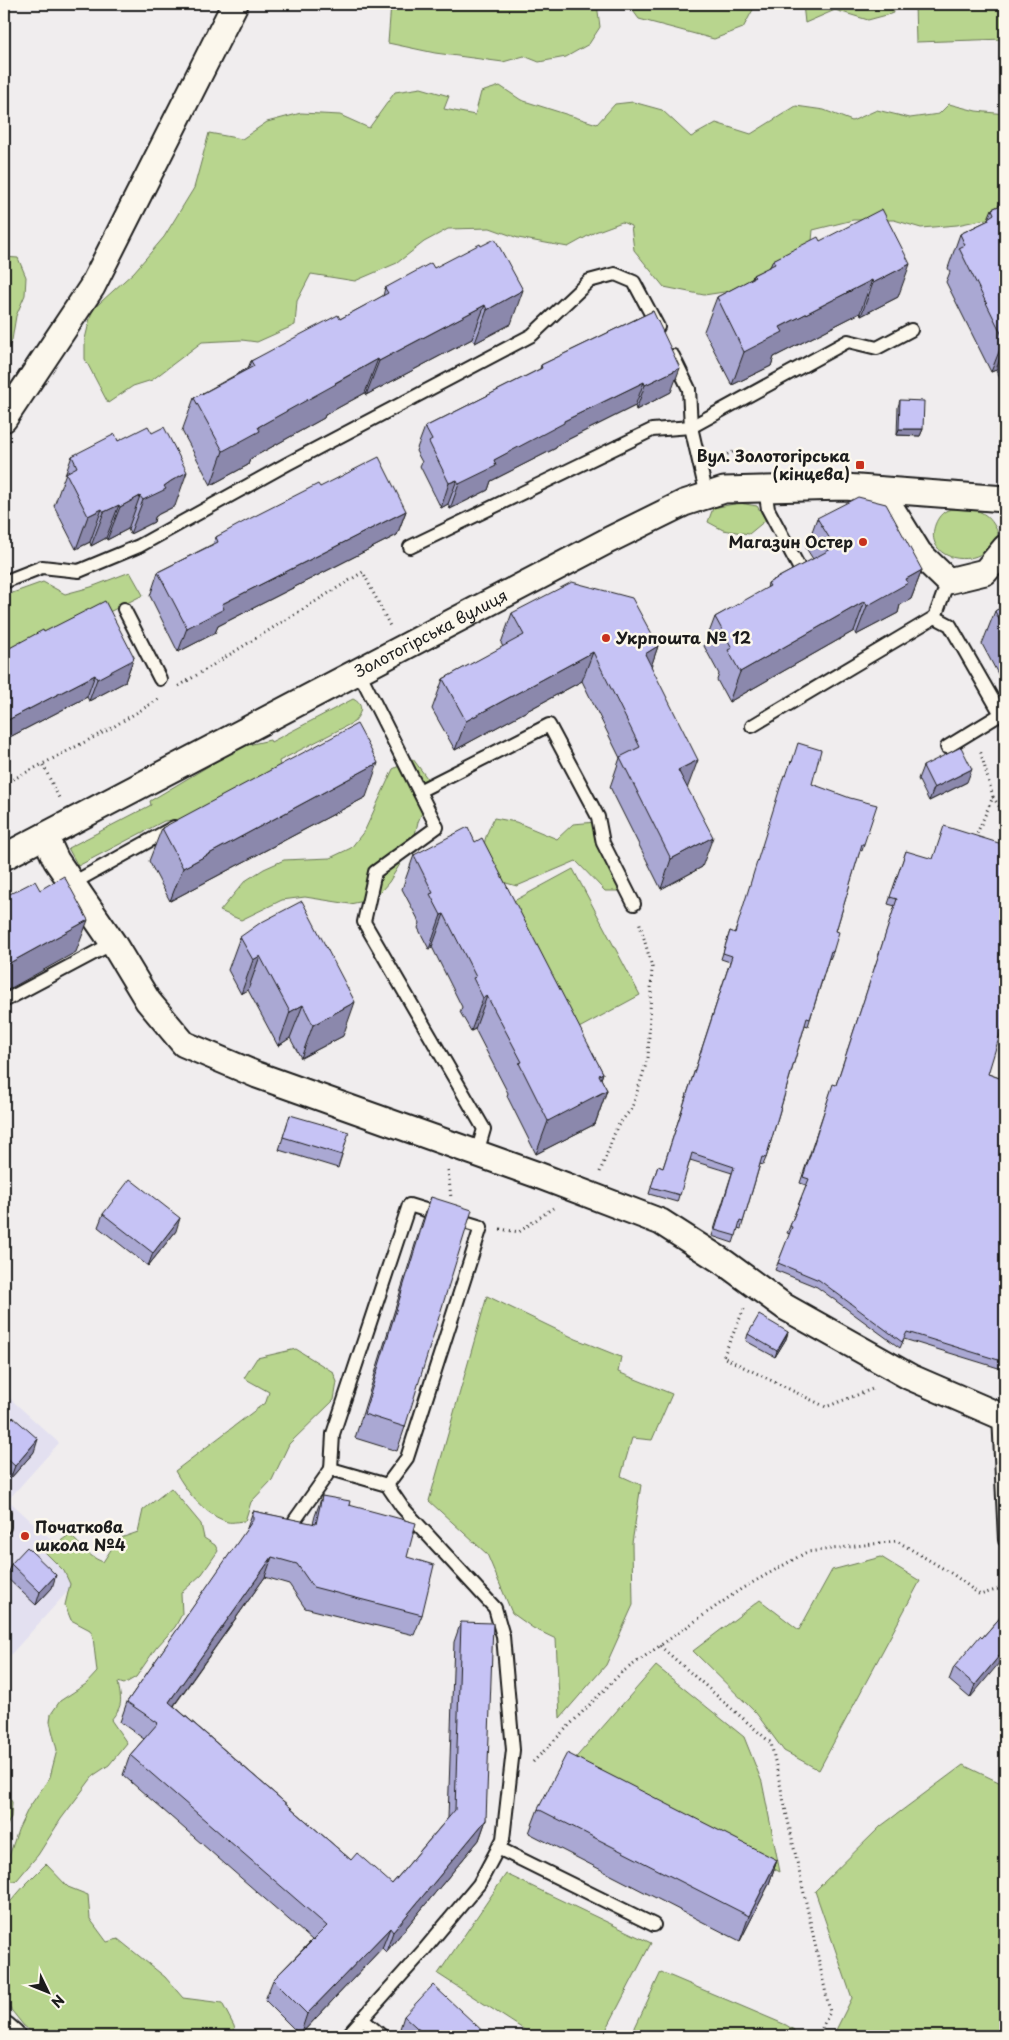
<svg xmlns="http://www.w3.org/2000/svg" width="1009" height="2040" viewBox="0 0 1009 2040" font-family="'Playpen Sans',sans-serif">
  <rect width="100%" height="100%" fill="#f0edee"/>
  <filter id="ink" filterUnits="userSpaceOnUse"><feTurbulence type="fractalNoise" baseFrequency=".02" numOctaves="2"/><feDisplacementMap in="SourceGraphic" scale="10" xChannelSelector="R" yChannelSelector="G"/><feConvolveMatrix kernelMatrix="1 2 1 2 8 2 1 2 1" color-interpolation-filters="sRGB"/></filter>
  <g filter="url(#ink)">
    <path fill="#e3e0f0" d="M4,1393L59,1443L8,1500L86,1571L4,1662Z"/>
    <g fill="#b8d58e" stroke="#6a7855">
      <path d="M391,4H597L600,27L589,44L566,57L539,62L524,56L503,62L435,53L388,43Z"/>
      <path d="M628,4H756L743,28L714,39L639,19Z"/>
      <path d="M803,4H892L894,13L868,20L835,10L805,23Z"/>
      <path d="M915,4H1005V39L916,42Z"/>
      <path d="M500,86L521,100L597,124L615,104L633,102L662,110L691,137L716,123L751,134L796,106L824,110L852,121L877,110L910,118L939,114L949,104L976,111L1005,114V223L986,219L957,225L921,228L894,220H853L813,230L811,252L731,291L704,295L664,287L634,250L631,226L622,222L595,232L568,247L518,238L490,228L448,229L424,242L397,263L355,281L311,274L297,301L295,325L257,342L242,340L202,342L152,380L133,386L108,403L85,359V339L92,310L134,272L164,237L194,188L209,133L242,139L267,122L301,113L340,115L369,128L395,92L421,88L449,96L444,109L475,115L481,92Z"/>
      <path d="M4,257L18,258L26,277L25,295L16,316L12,340L4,356Z"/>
      <path d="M739,503L757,506L766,520L749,534L723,530L708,522L713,508Z"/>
      <path d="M960,508C979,508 991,515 998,533C997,542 991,546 985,551C972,563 942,561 935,543C930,532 937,514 948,510C951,509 957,509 960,508Z"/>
      <path d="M130,572L143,595L4,665V596L43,582L65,594L91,587Z"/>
      <path d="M353,699C365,705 361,713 354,722L279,761L280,766L180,820L164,821L78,866L68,848L151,805L150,801L227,755L248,745L270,740L271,742Z"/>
      <path d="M413,759L427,778V801L418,822L413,843L389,882L374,899L350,904L305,897L282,900L241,920L220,911L245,881L264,869L284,860L330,858L351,848L365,830L393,769Z"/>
      <path d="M494,818L516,822L557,839L573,824L596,822L608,853L623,869L628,891H605L576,861L517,886L495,880C481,853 480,846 494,818Z"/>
      <path d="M573,869L640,995L579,1028L512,902Z"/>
      <path d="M487,1296L576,1339L621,1357L618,1372L672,1394L652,1440L632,1438L621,1476L641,1485L632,1543L633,1605L606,1665L560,1718L556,1639L533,1628L512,1613L487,1554L429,1501Z"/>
      <path d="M296,1349L333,1372L337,1382L334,1400L289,1444L272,1480L251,1502L245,1521C239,1521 230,1524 225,1521C202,1512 187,1492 175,1471L266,1402L269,1392L244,1378L257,1358Z"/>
      <path d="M171,1488L201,1524L204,1538L215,1545L218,1551L202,1574L181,1593L182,1614L175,1627L156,1648L136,1677L124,1684L118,1682C121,1701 124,1704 111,1720L127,1743L109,1765L94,1775L61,1819L38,1855L17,1880L10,1882L4,1879V1871L18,1830L28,1809L50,1777L57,1750L50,1722L51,1714L60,1701L86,1684L97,1672L93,1637L90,1630L71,1620L65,1605L70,1584L64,1571L45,1552L69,1535C84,1546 85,1555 103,1562L118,1539L138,1532L143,1510Z"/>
      <path d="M881,1557L920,1581L819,1770L784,1751L756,1713L693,1651L760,1600L799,1630L832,1570Z"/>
      <path d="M656,1666L744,1737L762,1782L780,1872L572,1762Z"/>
      <path d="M963,1765L1005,1785V2036H833L852,1998L815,1891L881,1826Z"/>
      <path d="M4,1790L12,1802L11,1817L4,1832Z"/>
      <path d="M46,1864L68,1887L88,1895L90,1919L107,1942L118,1939L165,1977L183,1998L222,2003L234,2026L236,2036H37L24,2026L4,2001V1909L25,1885Z"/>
      <path d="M506,1874L651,1943L603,2036H534L438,1974Z"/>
      <path d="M661,1972L786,2025L794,2030L793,2036H631Z"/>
    </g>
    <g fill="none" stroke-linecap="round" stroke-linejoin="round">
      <defs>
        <g id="service">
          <path d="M673,356L689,389L691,427L707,496"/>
          <path d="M765,489L768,509L802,573"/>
          <path d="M410,547L652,430L691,427L848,341L877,348L911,330"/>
          <path d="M4,582L42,567L79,571L139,546L287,464L532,335L589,281L615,274L634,282L658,327"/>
          <path d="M124,609L160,679"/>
          <path d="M935,617L950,625L1001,714L1005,712"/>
          <path d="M359,672L437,827L375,872L364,922L484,1129L477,1153"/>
          <path d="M752,726L935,617L948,581"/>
          <path d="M947,747L1001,714"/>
          <path d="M419,791L549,725L598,817L603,843L634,904"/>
          <path d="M73,883L174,827"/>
          <path d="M4,1001L113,943"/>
          <path d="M999,1415L1005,1540"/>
          <path d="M331,1469L333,1434L409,1205L481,1227L407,1458L387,1485"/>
          <path d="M4,1512V1527"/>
          <path d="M295,1520L331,1469L387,1485L402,1507L495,1608L503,1636L513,1750L503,1839L479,1884L424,1950L347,2036"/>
          <path d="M498,1848L654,1925"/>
          <path d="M362,2019L382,2036"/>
        </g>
        <g id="minor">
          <path d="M4,419L92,287L235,4"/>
          <path d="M880,490L919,553L948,581L985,572L1005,548"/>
          <path d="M45,836L56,860L113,943L148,1001L184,1044L257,1075L535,1174L661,1222L725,1263L785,1307L910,1377L1005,1418"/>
          <path id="s1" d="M4,857L609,540L684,503L724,490L845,487L1005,499"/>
          <path d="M4,2029L12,2036"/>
        </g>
      </defs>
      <use href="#service" stroke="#1c1c1c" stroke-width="16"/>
      <use href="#minor" stroke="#1c1c1c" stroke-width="29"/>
      <g stroke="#1c1c1c" stroke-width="3" stroke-dasharray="1 4" stroke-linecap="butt">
        <path d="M718,458L733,452L846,460"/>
        <path d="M179,686L363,572L390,626"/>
        <path d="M43,765L59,798"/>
        <path d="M4,784L108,730L159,699"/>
        <path d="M993,797L1005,815"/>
        <path d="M975,838L993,797L980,750"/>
        <path d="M448,1170L451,1198"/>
        <path d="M600,1172L617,1127L632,1108L648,1058L652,967L639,921"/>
        <path d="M500,1229L519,1232L553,1208"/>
        <path d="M744,1309L723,1357L826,1407L875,1388"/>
        <path d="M660,1646L771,1743L830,2012L818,2036"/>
        <path d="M533,1762L621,1673L741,1589L807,1552L897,1541L954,1575L980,1595L1005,1587"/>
      </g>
      <use href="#service" stroke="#fbf7ec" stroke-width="12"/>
      <use href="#minor" stroke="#fbf7ec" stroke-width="25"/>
    </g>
    <g fill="#aaa8d3" stroke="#1c1c1c">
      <path d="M1005,203V388L996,370L991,372L946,282L950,272L948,268L960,234L987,221L992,209Z"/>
      <path d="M820,241L898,297L861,316L860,313L774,357L771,366L732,385L704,331L717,297L752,279L753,275L770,267L773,260Z"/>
      <path d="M434,268L511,324L475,343L472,339L366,395L365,393L325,415L324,418L250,459L248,465L211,485L182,431L194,398L248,368L251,361L340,319L383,296L385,288Z"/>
      <path d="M653,311L671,392L636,410L635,406L557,445L556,448L491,481L488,490L450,509L448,504L441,508L420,466L422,462L416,451L425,427L540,369L541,365Z"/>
      <path d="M900,400L923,429L920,436L897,435L898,407Z"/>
      <path d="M152,433L175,506L159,514L155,517L154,522L130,534L128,529L107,540L106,538L91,546L90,542L76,549L54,506L72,456L118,441Z"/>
      <path d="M320,487L406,511L397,535L218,626L215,633L178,652L150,596L158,572L213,544L216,537Z"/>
      <path d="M817,518L922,570L911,599L900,605L898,613L856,635L854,631L729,702L717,680L719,674L704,646L715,617L767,589L768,583L813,559L806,548Z"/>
      <path d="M1005,605V687L982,644L995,611Z"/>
      <path d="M512,613L658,646L651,666L687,788L702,867L661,889L610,787L620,758L582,681L455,750L432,709L443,679L503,647L501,643Z"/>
      <path d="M44,632L134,657L126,679L125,682L89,701L87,697L4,740V651Z"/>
      <path d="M923,766L967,782L929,801L918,779Z"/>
      <path d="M812,784L864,844L862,851L860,850L836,931L833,952L830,959L829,958L808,1026L805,1025L766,1158L763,1165L760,1164L743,1222L741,1229L738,1228L733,1243L712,1236L732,1173L690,1160L677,1202L649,1194L658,1166L663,1168L730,962L721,959L730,931L734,933Z"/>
      <path d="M366,797L170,901L149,861L162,828Z"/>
      <path d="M475,842L603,1073L601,1079L607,1090L595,1124L536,1154L507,1096L508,1093L475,1029L471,1031L460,1012L462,1007L432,947L429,949L418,928L420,923L402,889L414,855Z"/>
      <path d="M906,851L988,1074L1005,1080V1370L904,1339L900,1348L817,1287L775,1270L790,1234L787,1233L790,1226L806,1185L800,1183L831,1091L836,1085L895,906L888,904Z"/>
      <path d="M240,937L343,1036L301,1058L290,1038L278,1046L248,990L241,994L228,970Z"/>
      <path d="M290,1115L342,1155L338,1168L279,1150Z"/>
      <path d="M431,1197L405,1427L397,1451L355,1438L422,1222Z"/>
      <path d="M103,1214L176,1231L148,1266L98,1227Z"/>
      <path d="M788,1332L786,1339L775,1357L746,1341L748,1334Z"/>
      <path d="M4,1427L34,1452L10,1479L4,1473Z"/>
      <path d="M322,1496L349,1505L407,1557L422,1615L414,1635L305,1608L289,1584L265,1577L174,1706L351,1860L392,1884L448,1818L454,1642L461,1622L486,1820L479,1840L386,1952L382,1948L300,2035L265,2000L273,1980L312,1940L123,1775L130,1755L144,1739L120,1722L127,1702L246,1531L253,1511L313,1524L315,1516Z"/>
      <path d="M11,1564L52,1588L36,1605L6,1577Z"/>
      <path d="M1005,1612L970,1698L949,1680L954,1667L982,1638Z"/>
      <path d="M538,1809L777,1860L769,1884L740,1941L529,1833Z"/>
      <path d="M404,2016L488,2036H399L398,2035Z"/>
    </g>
    <g fill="#8b88ac" stroke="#1c1c1c">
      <path d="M910,264L898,297L861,316L873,283Z"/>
      <path d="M872,280L860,313L774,357L771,366L732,385L744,352L780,327Z"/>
      <path d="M523,290L511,324L475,343L487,310Z"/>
      <path d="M485,305L472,339L366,395L379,361Z"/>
      <path d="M1005,338V344L996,370L991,372L1004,339Z"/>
      <path d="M378,359L365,393L325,415L324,418L250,459L248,465L211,485L223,451L258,427Z"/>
      <path d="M680,368L671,392L636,410L645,385Z"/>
      <path d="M644,382L635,406L557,445L556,448L491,481L488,490L450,509L459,484L494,460L564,421Z"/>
      <path d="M899,429H923L920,436L897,435Z"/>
      <path d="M187,472L175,506L159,514L155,517L154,522L130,534L143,500L164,486L171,481Z"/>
      <path d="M457,480L448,504L441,508L449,483Z"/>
      <path d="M140,496L128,529L107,540L120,507Z"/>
      <path d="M119,505L106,538L91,546L104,512Z"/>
      <path d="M102,509L90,542L76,549L88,516Z"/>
      <path d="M406,511L397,535L218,626L215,633L178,652L187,628L222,604Z"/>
      <path d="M922,570L911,599L900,605L898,613L856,635L867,606L906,579Z"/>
      <path d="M865,601L854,631L729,702L740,672Z"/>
      <path d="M658,646L648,676L645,654Z"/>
      <path d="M593,652L582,681L455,750L466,721Z"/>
      <path d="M134,657L126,679L125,682L89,701L97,679Z"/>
      <path d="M95,675L87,697L4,740V722Z"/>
      <path d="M698,760L687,789L678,770Z"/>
      <path d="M378,763L366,797L170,901L183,868Z"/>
      <path d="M972,769L967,782L929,801L934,788Z"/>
      <path d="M713,837L702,867L661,889L671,859Z"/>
      <path d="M444,914L432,947L429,949L441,915Z"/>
      <path d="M88,920L76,952L4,992V966Z"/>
      <path d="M260,956L248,990L241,994L253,960Z"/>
      <path d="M487,996L475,1029L471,1031L483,998Z"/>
      <path d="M355,1002L343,1036L301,1058L313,1025Z"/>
      <path d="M303,1005L290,1038L278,1046L290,1012Z"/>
      <path d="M603,1073L595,1097L607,1090L595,1124L536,1154L548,1121L599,1075Z"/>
      <path d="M180,1218L176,1231L148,1266L153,1253Z"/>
      <path d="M788,1332L786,1339L775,1357L777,1351Z"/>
      <path d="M38,1439L34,1452L10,1479L15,1466Z"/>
      <path d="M272,1557L265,1577L162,1722L169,1702Z"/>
      <path d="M56,1575L52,1588L36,1605L40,1592Z"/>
      <path d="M1005,1649V1656L970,1698L975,1685Z"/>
      <path d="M486,1820L479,1840L386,1952L393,1932Z"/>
      <path d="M777,1860L769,1884L740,1941L749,1916Z"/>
      <path d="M390,1928L382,1948L300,2035L307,2014Z"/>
    </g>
    <g fill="#c6c3f5" stroke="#1c1c1c">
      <path d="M1005,203V338L1004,339L959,248L965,245L960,234L989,220L988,218L994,214L992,209Z"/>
      <path d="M882,209L910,264L873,283L872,280L780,327L783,332L744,352L717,297L755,277L753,275L775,264L773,260L818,237L820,241Z"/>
      <path d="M495,239L523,290L487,310L485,305L379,361L378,359L335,383L336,384L258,427L260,431L223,451L194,398L254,366L251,361L296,337L338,315L340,319L388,293L385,288L431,263L434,268L480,244L481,246Z"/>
      <path d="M653,311L680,368L645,385L644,382L564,421V423L494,460L496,466L459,484L457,480L449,483L429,442L432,440L425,427L542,368L541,365Z"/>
      <path d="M900,400L924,401L923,429H899Z"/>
      <path d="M148,426L152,433L164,427L187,472L171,481L164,486L166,489L143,500L140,496L120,507L119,505L104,512L102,509L88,516L66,473L77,467L72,456L115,434L118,441Z"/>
      <path d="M379,457L406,511L222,604L224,609L187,628L158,572L218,542L216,537L249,519L318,484L320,487Z"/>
      <path d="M858,497L886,504L922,570L906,579L908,583L867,606L865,601L740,672L728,650L732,648L715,617L770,586L768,583L835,547L817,518Z"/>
      <path d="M572,582L632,598L658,646L645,654L698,760L678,770L713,837L671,859L620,757L640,747L593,652L466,721L443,679L524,635L512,613Z"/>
      <path d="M105,601L134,657L133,660L97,679L95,675L4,722V651L43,630L44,632Z"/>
      <path d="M1005,605V631L995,611Z"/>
      <path d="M357,724L378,763L183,868L162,828Z"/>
      <path d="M798,743L821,750L812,784L850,798L877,805L864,844H862L836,931L839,932L833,952L831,951L810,1019L807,1018L766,1158L762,1157L743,1222L740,1221L736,1236L715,1230L734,1167L692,1153L680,1195L651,1187L658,1166L663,1168L732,956L723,953L730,931L735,933L784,775L786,776L791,761L792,762Z"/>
      <path d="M961,747L972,769L934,788L923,766Z"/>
      <path d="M944,826L1005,845V1018L988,1074L1005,1080V1362L907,1332L902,1342L819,1280L778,1263L792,1227L790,1226L809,1179L803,1177L833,1084L836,1085L897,899L890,897L906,851L933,859Z"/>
      <path d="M468,827L475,842L482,838L603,1073L599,1075L607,1090L548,1121L519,1063L522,1062L487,996L483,998L473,978L476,977L444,914L441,915L430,894L433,893L414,855Z"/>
      <path d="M64,876L88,920L4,966V897L35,881L40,890Z"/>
      <path d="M302,901L355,1002L313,1025L303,1005L290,1012L260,956L253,960L240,937L260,923Z"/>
      <path d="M290,1115L349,1132L342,1155L283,1137Z"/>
      <path d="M130,1179L180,1218L153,1253L103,1214Z"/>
      <path d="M431,1197L472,1210L405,1427L364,1414Z"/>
      <path d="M759,1315L788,1332L777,1351L748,1334Z"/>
      <path d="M13,1417L38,1439L15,1466L4,1456V1427Z"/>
      <path d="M322,1496L350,1501L349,1505L416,1523L407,1557L434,1565L422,1615L313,1587L297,1564L272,1557L169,1702L351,1860L357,1853L392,1884L455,1810L461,1622L493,1623L486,1820L393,1932L390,1928L307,2014L273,1980L327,1926L130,1755L158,1723L127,1702L253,1520V1511L316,1524Z"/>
      <path d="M27,1547L56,1575L40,1592L11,1564Z"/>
      <path d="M1005,1612V1649L975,1685L954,1667L980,1636L982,1638Z"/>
      <path d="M567,1753L777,1860L749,1916L538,1809Z"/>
      <path d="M433,1985L488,2036H426L404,2016Z"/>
    </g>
  </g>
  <g fill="#c8321e" stroke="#fbf7ec" stroke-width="2">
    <rect x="855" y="460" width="10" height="10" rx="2.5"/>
    <circle cx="863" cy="542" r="5"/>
    <circle cx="606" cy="638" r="5"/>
    <circle cx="25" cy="1536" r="5"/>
  </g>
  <g text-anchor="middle" stroke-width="5" stroke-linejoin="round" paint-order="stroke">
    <g font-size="16" font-weight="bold" fill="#1c1c1c" stroke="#fbf7ec" text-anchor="end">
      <text x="850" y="462">Вул. Золотогірська<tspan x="850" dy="18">(кінцева)</tspan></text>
      <text x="853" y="548">Магазин Остер</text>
      <text x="616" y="644" text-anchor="start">Укрпошта № 12</text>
      <text x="35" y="1533" text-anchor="start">Початкова<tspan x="35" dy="18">школа №4</tspan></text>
    </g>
    <g font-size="16" fill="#1c1c1c" stroke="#fbf7ec">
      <text dy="6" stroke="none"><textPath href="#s1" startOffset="482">Золотогірська вулиця</textPath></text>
    </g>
  </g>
  <rect width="1009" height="2040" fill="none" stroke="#fbf7ec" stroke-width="20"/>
  <rect x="10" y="10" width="989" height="2020" fill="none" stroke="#1c1c1c" stroke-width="2" filter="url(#ink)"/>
  <g transform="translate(48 1992) rotate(133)" stroke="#fbf7ec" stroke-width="4" paint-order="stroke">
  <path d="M0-4L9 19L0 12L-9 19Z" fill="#1c1c1c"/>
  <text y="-8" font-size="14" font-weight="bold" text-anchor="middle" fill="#1c1c1c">N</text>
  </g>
</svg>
